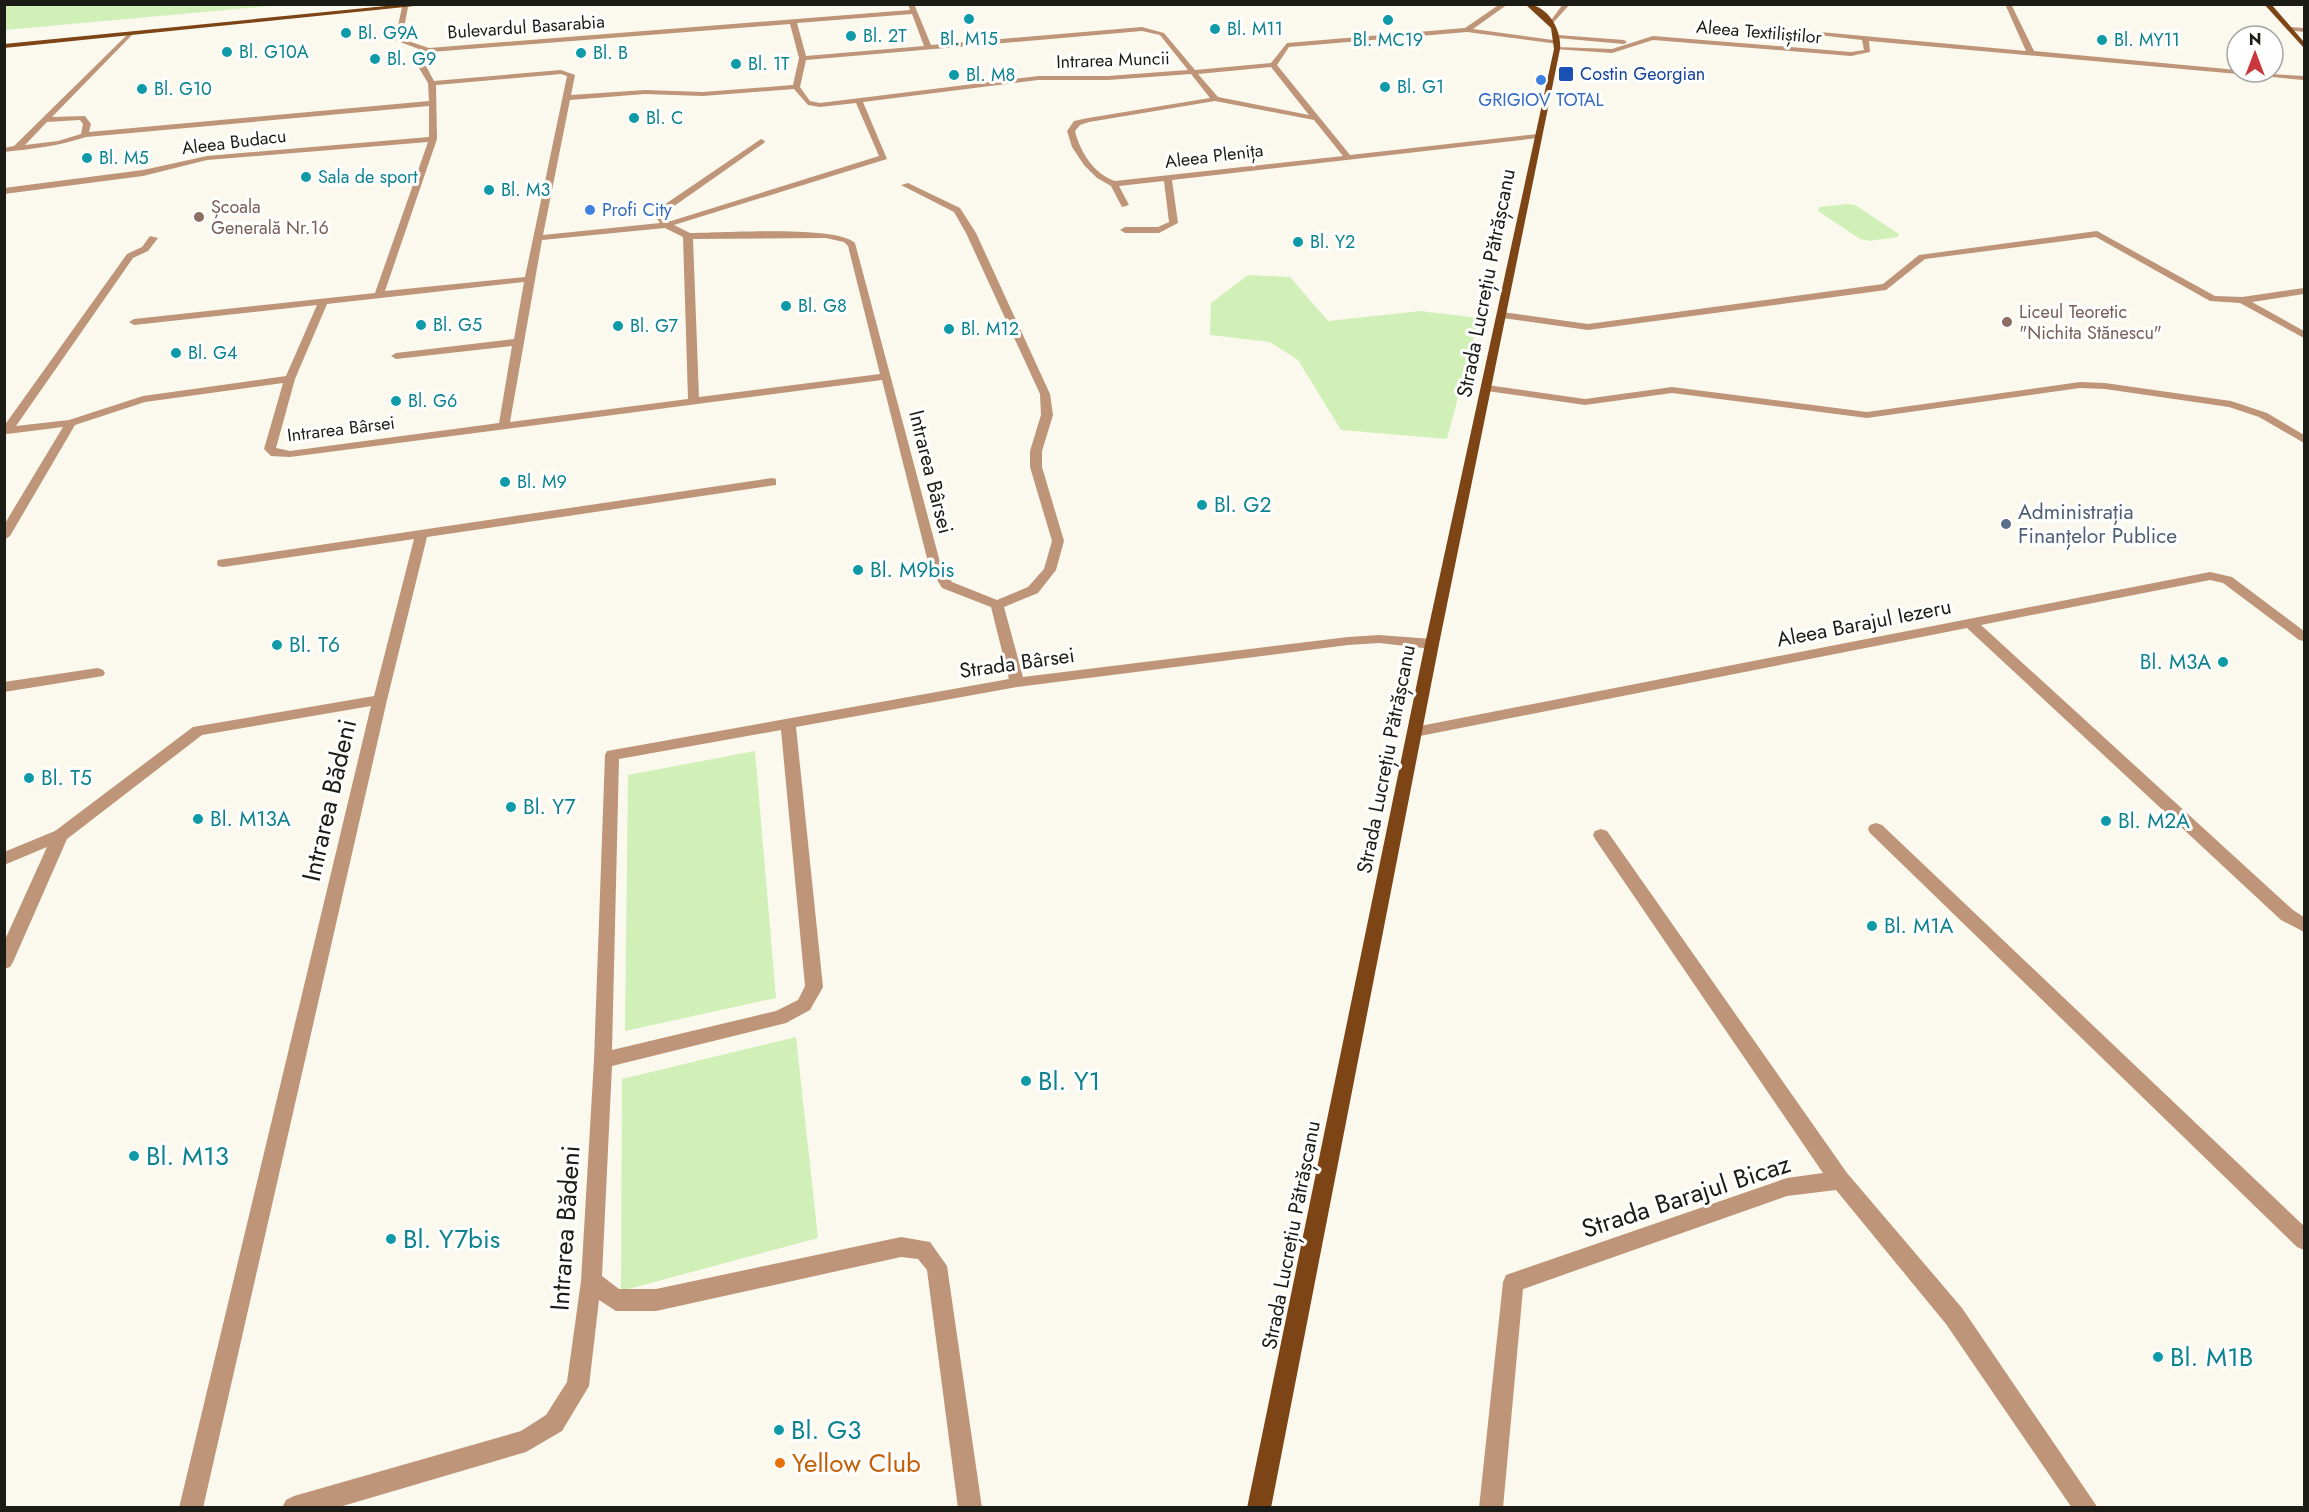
<svg xmlns="http://www.w3.org/2000/svg" width="2309" height="1512" viewBox="0 0 2309 1512" font-family="Jost,sans-serif">
  <rect width="100%" height="100%" fill="#fbf9ed"/>
  <g fill="#d0f0b8">
    <path d="M5,4H281V5L5,30Z"/>
    <path d="M1847,204L1855,205L1899,234L1898,237L1870,241L1860,239L1818,211L1819,207Z"/>
    <path d="M1248,275L1290,277L1328,321L1420,311L1479,318L1447,439L1341,430L1298,360L1270,342L1210,335L1211,303Z"/>
    <path d="M755,751L776,998L625,1031L628,775Z"/>
    <path d="M796,1037L818,1238L621,1291L622,1079Z"/>
  </g>
  <g fill="none" stroke-linecap="round" stroke-linejoin="round">
    <g fill="#be9578" fill-rule="evenodd">
      <path d="M908,4H914L931,45L1142,27L1164,33L1195,70L1271,63L1287,43L1465,28L1500,4H1508L1473,29L1560,41L1558,44L1467,32L1289,47L1277,65L1350,155L1538,134L1542,136L1538,138L1172,180L1178,223L1159,233H1125L1120,230L1125,227H1158L1169,222L1164,181L1119,186L1129,205L1122,207L1111,186L1097,178L1084,165L1072,147L1067,131L1074,121L1088,118L1210,98L1191,74L1108,80H1038L863,102L887,159L674,225L690,233C720,233 837,225 855,243L941,566L952,582L997,600L1028,587L1044,569L1052,541L1030,467V451L1041,415L1040,394L966,233L954,212L901,185L908,183L960,208L976,233L1050,394L1053,415L1042,451V467L1064,541L1056,570L1038,593L1004,607L1023,677L1348,637L1379,635L1432,639L1439,644L1432,649L1379,643L1348,645L1017,687L796,727L823,987L810,1010L786,1023L612,1066L602,1276L619,1289H656L901,1237L930,1242L947,1266L982,1508H958L927,1270L918,1259L901,1257L656,1311H616L599,1300L589,1386L562,1431L526,1452L336,1508H282L286,1500L294,1496L521,1431L546,1415L567,1382L581,1281L594,1060L605,755L607,751L1009,679L991,607L942,588L929,566L882,380L290,457L271,456L264,449L283,383L145,402L75,425L10,536L4,540V525L63,427L7,434H4V426L127,254L142,247L150,236L158,238L148,251L133,258L16,426L69,420L143,396L286,376L317,305L134,325L129,322L134,319L375,293L428,142L207,160L143,176L4,194V188L143,170L207,156L429,137V106L86,137C59,146 32,149 4,152V148L14,146L130,32L132,35L52,117L85,116L91,124L89,132L429,101L428,83L419,68L424,51L395,40L402,7L405,5L408,7L402,39L429,48L910,10ZM912,14L924,46L806,56L797,23ZM790,24L799,58L793,85L703,92L645,90L571,95L575,75L561,70L434,81L427,68L431,52ZM1142,31L1160,35L1188,70L1108,76H1038L820,103L810,101L800,87L806,60ZM1271,67L1309,115L1218,97L1198,74ZM561,74L567,76L525,277L385,291L437,139L436,85ZM794,89L808,105L820,107L856,103L879,156L668,222L664,216L667,211L764,143L765,141L761,139L661,207L655,216L660,223L543,235L570,100L645,94L703,96ZM1215,101L1314,120L1343,156L1115,181C1094,174 1080,152 1075,131L1080,125L1089,122ZM80,120L83,124L81,134L58,141L25,145L47,122ZM665,228L683,237L688,399L510,422L542,240ZM826,238L844,242L848,246L880,374L699,397L693,239ZM524,282L514,339L396,353L391,356L396,359L512,346L499,423L290,451L276,448L295,379L327,304ZM781,730L805,986L798,1000L776,1011L612,1050L619,759Z"/>
      <path d="M1563,4H1570L1553,23H1549Z"/>
      <path d="M2005,4H2011L2034,51L2237,70V72L2304,76V80L1869,41L1870,52L1851,56L1653,40L1612,53L1554,49L1557,47L1612,49L1653,36L1851,52L1864,50L1862,40L1818,35L1820,32L2026,51Z"/>
      <path d="M2289,27L2304,28V32L2287,30Z"/>
      <path d="M1559,35L1624,40L1627,42L1624,44L1557,38Z"/>
      <path d="M2097,231L2215,296L2242,297L2304,288V294L2252,302L2304,331V338L2240,303L2210,301L2096,237L1925,259L1886,290L1588,330L1502,318L1497,315L1502,312L1588,324L1883,284L1919,255Z"/>
      <path d="M2080,382L2105,383L2231,401L2267,413L2304,435V443L2259,417L2229,407L2105,389L2080,388L1867,418L1672,393L1585,405L1487,391L1482,388L1487,385L1585,399L1672,387L1867,412Z"/>
      <path d="M772,478L776,479V485L427,537L387,700L203,1508H179L371,706L202,735L67,839L13,962L10,967L4,969V942L47,847L4,865V852L55,831L193,727L374,696L414,539L223,567L218,566L217,563L218,560Z"/>
      <path d="M2210,572L2232,577L2304,631V641L2299,640L2223,583L2210,580L1981,625L2293,910L2304,917V932L2281,920L1967,628L1415,737L1408,732L1415,727Z"/>
      <path d="M98,668L103,670L105,673L103,676L4,692V682Z"/>
      <path d="M1876,823L1882,825L2304,1226V1250L2297,1247L1870,833L1868,829L1870,825Z"/>
      <path d="M1601,829L1607,831L1847,1173L1962,1308L2098,1508H2072L1946,1324L1836,1190L1787,1196L1523,1289L1503,1508H1479L1503,1282L1506,1275L1787,1178L1823,1173L1595,839L1593,835L1595,831Z"/>
    </g>
    <g fill="#7d4516" fill-rule="evenodd">
      <path d="M406,4H434L4,48V44Z"/>
      <path d="M1525,4C1547,4 1562,29 1560,49L1439,644L1271,1508H1247L1425,644L1554,49L1551,28Z"/>
      <path d="M2264,4H2271L2304,42V48Z"/>
    </g>
  </g>
  <g fill="#0f9aa8" stroke="#fff" stroke-width="2">
    <circle cx="969" cy="19" r="6"/>
    <circle cx="1388" cy="20" r="6"/>
    <circle cx="1215" cy="29" r="6"/>
    <circle cx="346" cy="33" r="6"/>
    <circle cx="851" cy="36" r="6"/>
    <circle cx="2102" cy="40" r="6"/>
    <circle cx="227" cy="52" r="6"/>
    <circle cx="581" cy="53" r="6"/>
    <circle cx="375" cy="59" r="6"/>
    <circle cx="736" cy="64" r="6"/>
    <circle cx="954" cy="75" r="6"/>
    <circle cx="1385" cy="87" r="6"/>
    <circle cx="142" cy="89" r="6"/>
    <circle cx="634" cy="118" r="6"/>
    <circle cx="87" cy="158" r="6"/>
    <circle cx="306" cy="177" r="6"/>
    <circle cx="489" cy="190" r="6"/>
    <circle cx="1298" cy="242" r="6"/>
    <circle cx="786" cy="306" r="6"/>
    <circle cx="421" cy="325" r="6"/>
    <circle cx="618" cy="326" r="6"/>
    <circle cx="949" cy="329" r="6"/>
    <circle cx="176" cy="353" r="6"/>
    <circle cx="396" cy="401" r="6"/>
    <circle cx="505" cy="482" r="6"/>
    <circle cx="1202" cy="505" r="6"/>
    <circle cx="858" cy="570" r="6"/>
    <circle cx="277" cy="645" r="6"/>
    <circle cx="2223" cy="662" r="6"/>
    <circle cx="29" cy="778" r="6"/>
    <circle cx="511" cy="807" r="6"/>
    <circle cx="198" cy="819" r="6"/>
    <circle cx="2106" cy="821" r="6"/>
    <circle cx="1872" cy="926" r="6"/>
    <circle cx="1026" cy="1081" r="6"/>
    <circle cx="134" cy="1156" r="6"/>
    <circle cx="391" cy="1239" r="6"/>
    <circle cx="2158" cy="1357" r="6"/>
    <circle cx="779" cy="1430" r="6"/>
  </g>
  <rect fill="#1a4fb4" stroke="#fff" stroke-width="2" x="1558" y="66" width="16" height="16" rx="3"/>
  <g fill="#3f7fe0" stroke="#fff" stroke-width="2">
    <circle cx="1541" cy="80" r="6"/>
    <circle cx="590" cy="210" r="6"/>
  </g>
  <g fill="#8d6e63" stroke="#fff" stroke-width="2">
    <circle cx="199" cy="217" r="6"/>
    <circle cx="2007" cy="322" r="6"/>
  </g>
  <circle fill="#5c6f8a" stroke="#fff" stroke-width="2" cx="2006" cy="524" r="6"/>
  <circle fill="#e8710a" stroke="#fff" stroke-width="2" cx="780" cy="1463" r="6"/>
  <g text-anchor="middle" stroke-width="6" stroke-linejoin="round" paint-order="stroke">
    <g font-size="18" fill="#1c1c17" stroke="#fff">
      <text transform="translate(526 27) rotate(-4)" y="6">Bulevardul Basarabia</text>
      <text transform="translate(1759 32) rotate(5)" y="6">Aleea Textiliștilor</text>
      <text transform="translate(1113 60) rotate(-2)" y="6">Intrarea Muncii</text>
      <text transform="translate(234 142) rotate(-7)" y="6">Aleea Budacu</text>
      <text transform="translate(1214 156) rotate(-7)" y="6">Aleea Plenița</text>
      <text transform="translate(341 429) rotate(-7)" y="6">Intrarea Bârsei</text>
    </g>
    <g font-size="18" fill="#0d838f" stroke="#fff" text-anchor="start">
      <text x="1227" y="35">Bl. M11</text>
      <text x="358" y="39">Bl. G9A</text>
      <text x="863" y="42">Bl. 2T</text>
      <text x="969" y="45" text-anchor="middle">Bl. M15</text>
      <text x="1388" y="46" text-anchor="middle">Bl. MC19</text>
      <text x="2114" y="46">Bl. MY11</text>
      <text x="239" y="58">Bl. G10A</text>
      <text x="593" y="59">Bl. B</text>
      <text x="387" y="65">Bl. G9</text>
      <text x="748" y="70">Bl. 1T</text>
      <text x="966" y="81">Bl. M8</text>
      <text x="1397" y="93">Bl. G1</text>
      <text x="154" y="95">Bl. G10</text>
      <text x="646" y="124">Bl. C</text>
      <text x="99" y="164">Bl. M5</text>
      <text x="318" y="183">Sala de sport</text>
      <text x="501" y="196">Bl. M3</text>
      <text x="1310" y="248">Bl. Y2</text>
      <text x="798" y="312">Bl. G8</text>
      <text x="433" y="331">Bl. G5</text>
      <text x="630" y="332">Bl. G7</text>
      <text x="961" y="335">Bl. M12</text>
      <text x="188" y="359">Bl. G4</text>
      <text x="408" y="407">Bl. G6</text>
      <text x="517" y="488">Bl. M9</text>
    </g>
    <g font-size="18" fill="#164399" stroke="#fff" text-anchor="start">
      <text x="1580" y="80">Costin Georgian</text>
    </g>
    <g font-size="18" fill="#366cbe" stroke="#fff">
      <text x="1541" y="106">GRIGIOV TOTAL</text>
      <text x="602" y="216" text-anchor="start">Profi City</text>
    </g>
    <g font-size="18" fill="#785e54" stroke="#fff" text-anchor="start">
      <text x="211" y="213">Școala<tspan x="211" dy="21">Generală Nr.16</tspan></text>
      <text x="2019" y="318">Liceul Teoretic<tspan x="2019" dy="21">"Nichita Stănescu"</tspan></text>
    </g>
    <g font-size="21" fill="#1c1c17" stroke="#fff">
      <text transform="translate(1486 283) rotate(-79)" y="7">Strada Lucrețiu Pătrășcanu</text>
      <text transform="translate(931 472) rotate(76)" y="7">Intrarea Bârsei</text>
      <text transform="translate(1864 623) rotate(-11)" y="7">Aleea Barajul Iezeru</text>
      <text transform="translate(1017 663) rotate(-8)" y="7">Strada Bârsei</text>
      <text transform="translate(1386 759) rotate(-79)" y="7">Strada Lucrețiu Pătrășcanu</text>
      <text transform="translate(1291 1235) rotate(-79)" y="7">Strada Lucrețiu Pătrășcanu</text>
    </g>
    <g font-size="21" fill="#0d838f" stroke="#fff" text-anchor="start">
      <text x="1214" y="512">Bl. G2</text>
      <text x="870" y="577">Bl. M9bis</text>
      <text x="289" y="652">Bl. T6</text>
      <text x="2211" y="669" text-anchor="end">Bl. M3A</text>
      <text x="41" y="785">Bl. T5</text>
      <text x="523" y="814">Bl. Y7</text>
      <text x="210" y="826">Bl. M13A</text>
      <text x="2118" y="828">Bl. M2A</text>
      <text x="1884" y="933">Bl. M1A</text>
    </g>
    <g font-size="21" fill="#4e5e75" stroke="#fff" text-anchor="start">
      <text x="2018" y="519">Administrația<tspan x="2018" dy="24">Finanțelor Publice</tspan></text>
    </g>
    <g font-size="26" fill="#1c1c17" stroke="#fff">
      <text transform="translate(329 800) rotate(-77)" y="9">Intrarea Bădeni</text>
      <text transform="translate(1686 1196) rotate(-18)" y="9">Strada Barajul Bicaz</text>
      <text transform="translate(565 1228) rotate(-86)" y="9">Intrarea Bădeni</text>
    </g>
    <g font-size="26" fill="#0d838f" stroke="#fff" text-anchor="start">
      <text x="1038" y="1090">Bl. Y1</text>
      <text x="146" y="1165">Bl. M13</text>
      <text x="403" y="1248">Bl. Y7bis</text>
      <text x="2170" y="1366">Bl. M1B</text>
      <text x="791" y="1439">Bl. G3</text>
    </g>
    <g font-size="26" fill="#c56008" stroke="#fff" text-anchor="start">
      <text x="792" y="1472">Yellow Club</text>
    </g>
  </g>
  <rect width="2309" height="1512" fill="none" stroke="#1c1c17" stroke-width="12"/>
  <g transform="translate(2255 54)"><circle r="28" fill="#ffffff" stroke="#a4a4a2" stroke-width="1.5"/>
  <path d="M0-4.5L10 22L0 15L-10 22Z" fill="#c8383c"/>
  <text y="-9" font-size="16" font-weight="bold" text-anchor="middle" fill="#1c1c17">N</text>
  </g>
</svg>
